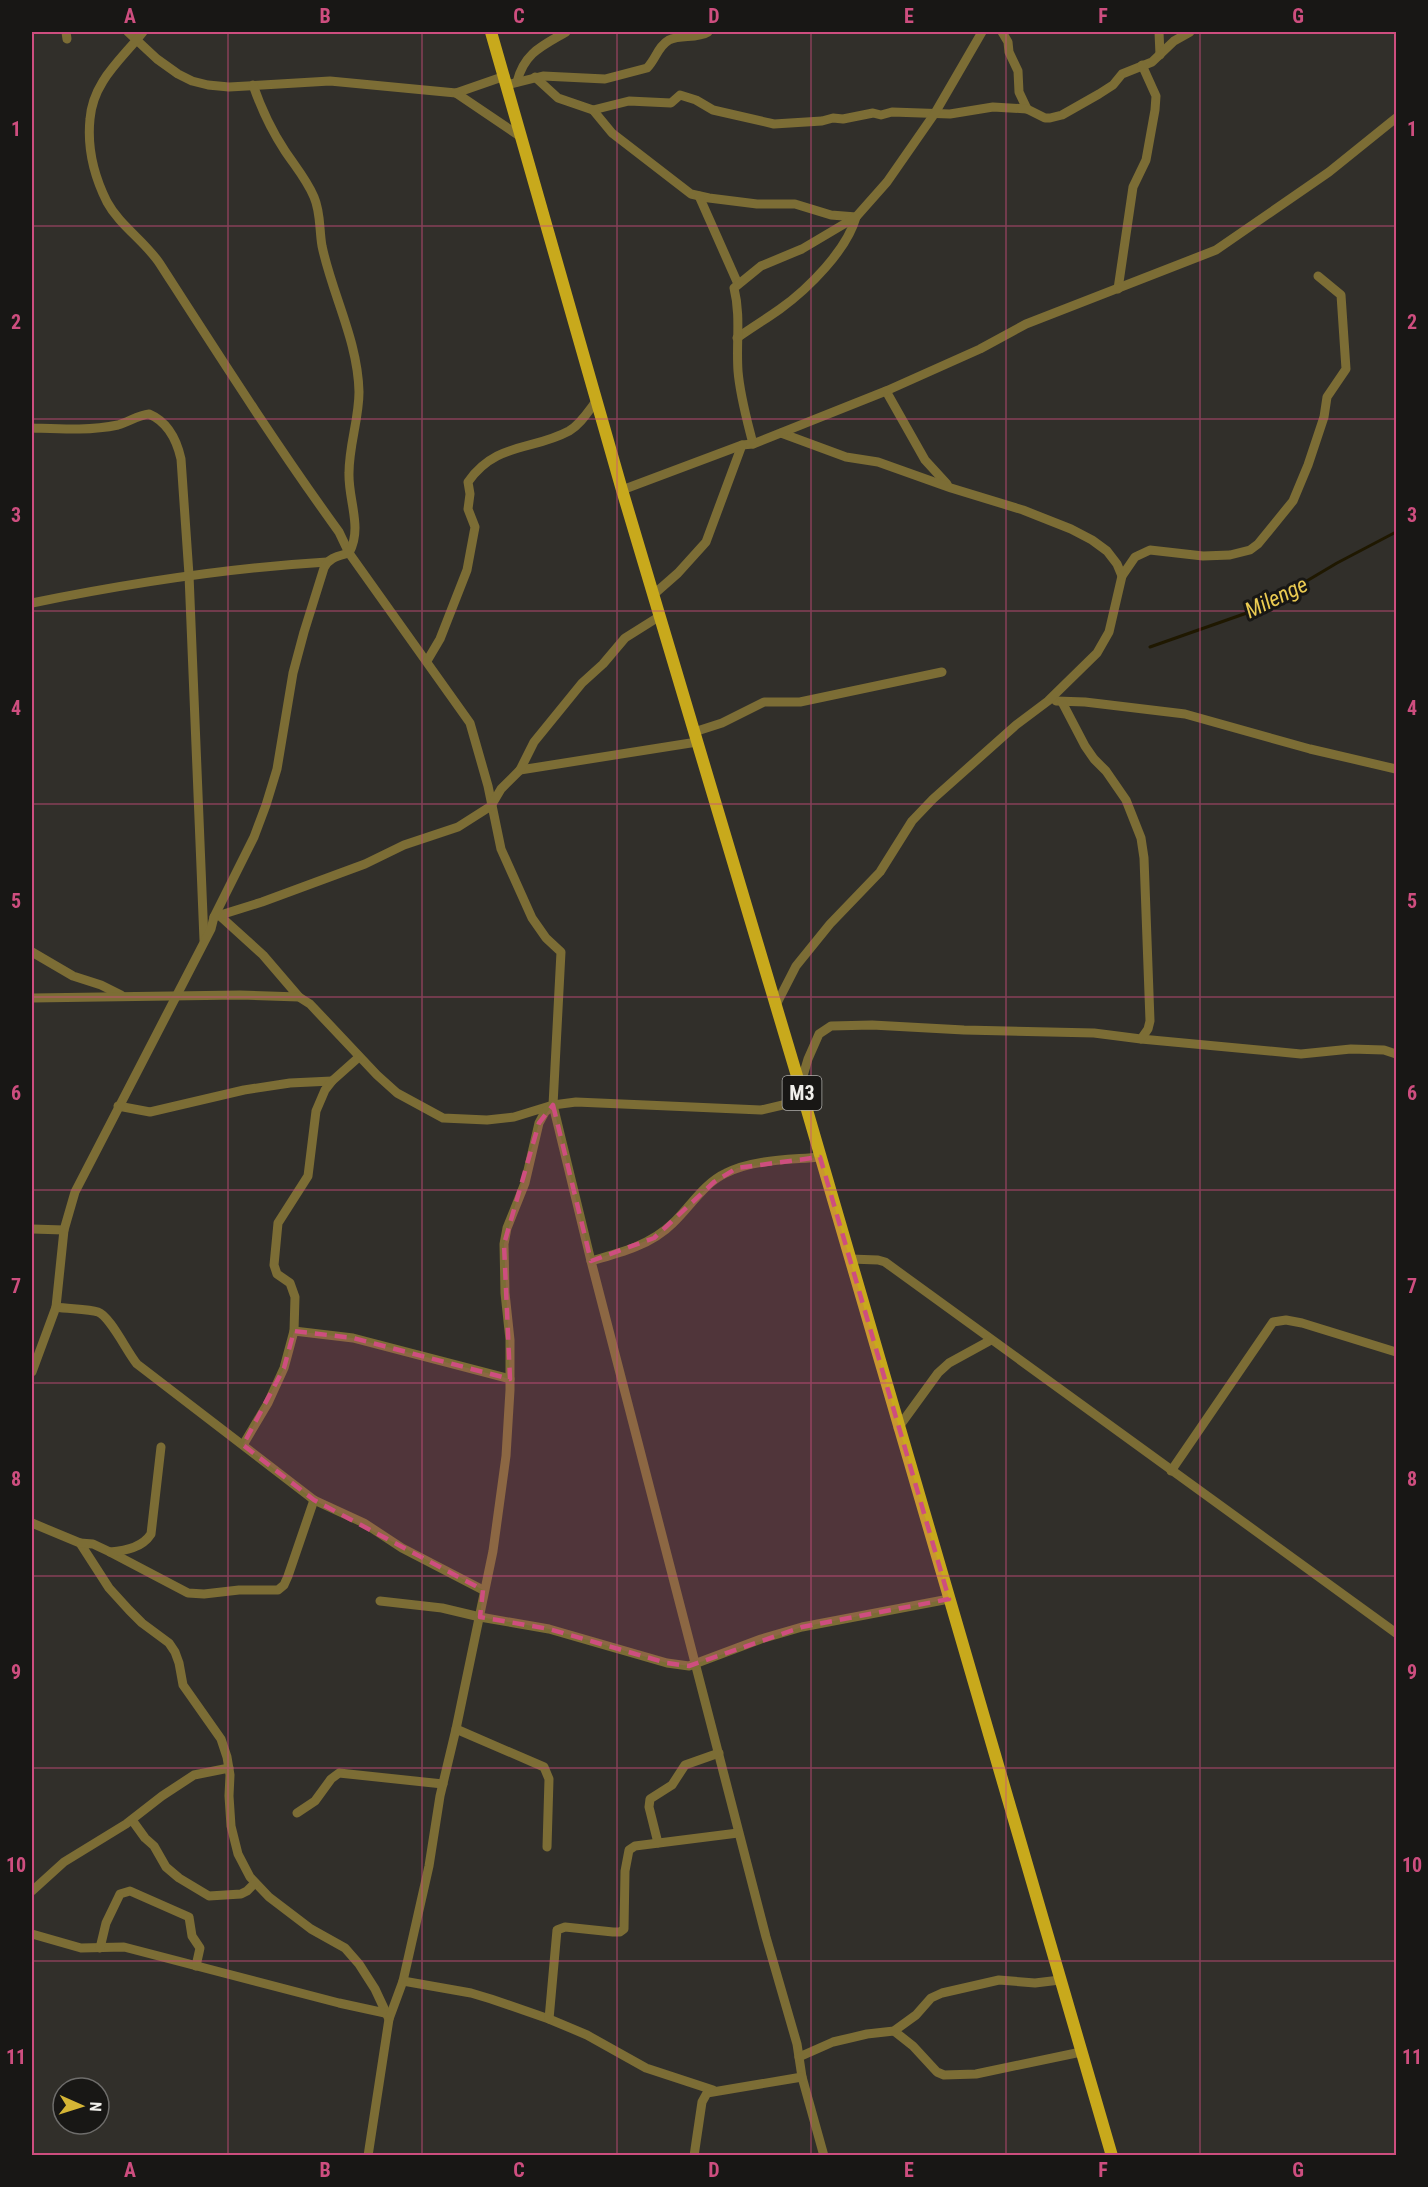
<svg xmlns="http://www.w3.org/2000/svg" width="1428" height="2187" viewBox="0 0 1428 2187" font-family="'Roboto Condensed',sans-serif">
  <rect width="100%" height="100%" fill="#312f2a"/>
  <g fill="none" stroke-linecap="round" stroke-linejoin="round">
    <path stroke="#1f1800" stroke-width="3" d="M1150,647L1261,608L1337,563L1396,532"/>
    <g stroke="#7c6d35" stroke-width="9">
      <path d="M66,32L67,39"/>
      <path d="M128,32L157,59L178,74L192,81L208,85L229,87L330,81L456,93L505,76"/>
      <path d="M143,32C122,59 93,81 90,119C87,148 94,176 107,202C120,226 145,241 160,264C218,354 276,445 339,532L349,553L470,723L488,786L501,849L532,918L546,938L561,952L553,1105L591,1261L766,1937L797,2044L802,2077L824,2156"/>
      <path d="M1002,32L1008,42L1009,52L1018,71L1019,92L1027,109"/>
      <path d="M1159,32L1160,55"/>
      <path d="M535,77L558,98L593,110L629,101L671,103L680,95L696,100L713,110L774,124L822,121L833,118L843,119L873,113L881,115L892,112L950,114L993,107L1027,109L1045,118H1050L1062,115L1099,94L1113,85L1122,74L1152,62L1174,41L1190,32"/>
      <path d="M517,82C524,53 542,46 566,32"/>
      <path d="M507,85L543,76L605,79L647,68C656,59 658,46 669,40C681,34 696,39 708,32"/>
      <path d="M456,93L521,137"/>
      <path d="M593,110L612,133L691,194L709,198L757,204H795L831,215L856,217"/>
      <path d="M699,196L738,284"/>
      <path d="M1118,289L1133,187L1146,160L1155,110L1156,96L1142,65"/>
      <path d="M737,338C751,328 766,319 780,309C808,289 847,250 856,217"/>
      <path d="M886,391L925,460L947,484"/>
      <path d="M32,428C60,429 89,431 118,425C129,422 138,415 149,414C168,422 177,441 181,459L189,575L204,940"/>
      <path d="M781,433L846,457L878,462L951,488L1023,510L1071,529L1092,540L1107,551L1117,564L1122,576"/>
      <path d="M753,444C747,420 740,396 738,371C736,342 741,316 734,288L761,266L802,249L856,217L887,182L935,113L982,32"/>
      <path d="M622,490L742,445L753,444L886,391L980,349L1026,324L1216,250L1329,172L1396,118"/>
      <path d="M653,595L678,573L706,542L742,445"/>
      <path d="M32,603C130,583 227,568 327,562"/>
      <path d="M427,661L440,639L467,570L475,527L468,509L470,494L468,482C496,442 532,451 569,431C581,424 589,410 597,400"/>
      <path d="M1056,701L1085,702L1185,714L1310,749L1396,769"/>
      <path d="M694,732L722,723L764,702H800L942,672"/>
      <path d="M520,770L697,742"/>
      <path d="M220,916L263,955L299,997"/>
      <path d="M214,917L262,902L365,864L404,845L458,827L491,806L501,789L520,770L534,742L582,683L603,664L625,638L660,616"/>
      <path d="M32,952L73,976L101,985L121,995"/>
      <path d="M32,998L240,995L299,997L310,1004L377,1075L397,1093L443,1118L487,1120L514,1117L553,1105L576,1102L761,1110L804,1100"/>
      <path d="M776,1005L796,966L830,924L880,872L912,821L933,799L1016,725L1048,701L1097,653L1109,632L1122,576L1135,557L1150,550L1203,556L1230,555L1250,550L1258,544L1293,501L1308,465L1324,417L1327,397L1346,369L1341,295L1318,276"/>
      <path d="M1141,1039L1301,1054L1351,1049L1384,1050L1396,1054"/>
      <path d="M800,1086L808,1059L819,1034L831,1026L872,1025L964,1030L1094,1033L1141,1039L1148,1029L1150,1021L1144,858L1141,838L1126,800L1106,771L1094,759L1085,746L1062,702"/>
      <path d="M118,1106L150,1112L244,1090L290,1083L332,1081"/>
      <path d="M32,1229L64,1230"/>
      <path d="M850,1259L878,1260L885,1262L1396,1633"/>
      <path d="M591,1261C620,1253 651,1245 673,1223C690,1207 704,1183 726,1173C754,1159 790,1160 820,1157"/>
      <path d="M56,1307C68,1309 88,1309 98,1312C110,1316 127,1352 137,1364L314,1500L364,1523L402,1548L483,1590"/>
      <path d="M294,1331L353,1338L510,1379"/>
      <path d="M32,1372L56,1307L64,1230L75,1192L211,929L214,917L254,837L266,805L277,769L293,673L304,632L324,568C329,557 339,556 349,553C363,528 348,500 349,473C349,445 359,419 359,392C358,341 332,294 322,246C319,229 321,213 314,197C307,180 295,166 285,151C271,130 261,108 253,85"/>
      <path d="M898,1428L938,1373L949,1363L991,1340"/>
      <path d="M243,1445L268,1403L284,1368L294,1331L295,1297L290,1283L277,1274L274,1265L278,1223L308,1176L316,1111L325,1090L332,1081L359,1057"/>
      <path d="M1171,1471L1273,1322L1286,1320L1302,1323L1396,1352"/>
      <path d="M32,1523L80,1543L109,1588L129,1610L142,1623L169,1643L175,1652L179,1663L183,1685L221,1739L227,1757L230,1775L229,1796L231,1826L238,1854L250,1877L269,1897L311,1929L345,1948L359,1964L375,1989L389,2019"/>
      <path d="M80,1543L93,1544L110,1552L188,1593L204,1594L239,1590H278L284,1585L288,1576L314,1500"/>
      <path d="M110,1552C125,1551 142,1548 151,1534L161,1447"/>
      <path d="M380,1601L442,1608L480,1617L549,1629L667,1663L689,1666L761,1639L802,1627L949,1599"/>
      <path d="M456,1729L544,1767L549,1779L547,1847"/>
      <path d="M297,1813L315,1801L331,1779L339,1773L443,1784"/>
      <path d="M132,1820L145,1838L154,1846L166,1867L179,1878L209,1896L241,1894L247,1891L255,1883"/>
      <path d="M658,1843L649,1807L650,1799L672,1785L685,1765L719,1753"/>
      <path d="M32,1891L64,1862L126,1824L162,1796L194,1775L229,1768"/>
      <path d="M32,1934L81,1948L124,1947L339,2003L385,2013"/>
      <path d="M100,1948L106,1923L120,1894L130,1891L189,1917L192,1936L200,1948L196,1966"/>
      <path d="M403,1981L471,1993L491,1999L549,2019L587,2035L646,2068L713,2090"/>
      <path d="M549,2019L557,1930L565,1927L613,1932H620L624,1929L625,1871L629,1850L635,1846L738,1833"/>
      <path d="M894,2031L913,2046L937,2072L944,2075L976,2074L1081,2052"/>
      <path d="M799,2057L833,2042L867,2034L894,2031L916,2015L931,1998L942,1993L999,1980L1035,1983L1060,1980"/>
      <path d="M368,2156L389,2019L403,1981L429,1866L440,1796L456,1729L493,1551L506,1456L510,1390V1340L505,1293L504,1244L507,1228L525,1183L539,1123L545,1112L553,1105"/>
      <path d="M694,2156L702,2102L707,2093L802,2077"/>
    </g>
    <path stroke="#c8a91c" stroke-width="12" d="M491,32L622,490L800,1086L1112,2156"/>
  </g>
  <path fill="#ce4e7f" fill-opacity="0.2" stroke="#ce4e7f" stroke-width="4.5" stroke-dasharray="12 8" stroke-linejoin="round" d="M553,1105L591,1261L654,1238L714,1182L737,1168L820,1157L949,1599L802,1627L689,1666L667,1663L549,1629L480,1617L483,1590L314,1500L243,1445L284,1368L294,1331L353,1338L510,1379L504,1244L539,1123Z"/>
  <path fill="none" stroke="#ce4e7f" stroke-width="1.5" stroke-opacity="0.55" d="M228,32V2156M422,32V2156M617,32V2156M811,32V2156M1006,32V2156M1200,32V2156M32,226H1396M32,419H1396M32,611H1396M32,804H1396M32,997H1396M32,1190H1396M32,1383H1396M32,1576H1396M32,1768H1396M32,1961H1396"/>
  <g text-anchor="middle" stroke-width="6" stroke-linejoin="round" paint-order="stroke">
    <rect fill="#181715" stroke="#afaeab" stroke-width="1.5" x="782.5" y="1076" width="39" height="34" rx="4.5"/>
    <g font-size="20" font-weight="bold" fill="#f0efeb">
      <text x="802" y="1100">M3</text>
    </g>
    <g font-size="22" font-style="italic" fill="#ebcb52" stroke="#181715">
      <text transform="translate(1276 597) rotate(-26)" y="8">Milenge</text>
    </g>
  </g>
  <rect width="1428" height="2187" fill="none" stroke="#181715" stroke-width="66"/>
  <g transform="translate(81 2106) rotate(93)"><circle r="28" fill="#181715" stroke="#6e6d6b" stroke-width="1.5"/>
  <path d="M0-4.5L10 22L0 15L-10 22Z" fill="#d5b535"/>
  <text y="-9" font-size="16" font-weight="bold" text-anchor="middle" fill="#f0efeb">N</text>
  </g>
  <rect x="33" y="33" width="1362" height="2121" fill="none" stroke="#ce4e7f" stroke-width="2"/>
  <g font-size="20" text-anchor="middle" font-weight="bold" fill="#ce4e7f">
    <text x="130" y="23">A</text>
    <text x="325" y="23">B</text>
    <text x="519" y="23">C</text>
    <text x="714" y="23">D</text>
    <text x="909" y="23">E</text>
    <text x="1103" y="23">F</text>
    <text x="1298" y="23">G</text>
    <text x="16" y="136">1</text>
    <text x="1412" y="136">1</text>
    <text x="16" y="329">2</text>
    <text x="1412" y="329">2</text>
    <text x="16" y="522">3</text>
    <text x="1412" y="522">3</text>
    <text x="16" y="715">4</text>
    <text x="1412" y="715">4</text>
    <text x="16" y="908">5</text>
    <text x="1412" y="908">5</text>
    <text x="16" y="1100">6</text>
    <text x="1412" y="1100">6</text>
    <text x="16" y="1293">7</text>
    <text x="1412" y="1293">7</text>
    <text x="16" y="1486">8</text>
    <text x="1412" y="1486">8</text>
    <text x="16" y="1679">9</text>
    <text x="1412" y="1679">9</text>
    <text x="16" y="1872">10</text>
    <text x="1412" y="1872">10</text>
    <text x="16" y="2064">11</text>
    <text x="1412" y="2064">11</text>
    <text x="130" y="2177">A</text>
    <text x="325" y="2177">B</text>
    <text x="519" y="2177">C</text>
    <text x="714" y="2177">D</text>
    <text x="909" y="2177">E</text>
    <text x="1103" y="2177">F</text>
    <text x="1298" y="2177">G</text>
  </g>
</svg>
